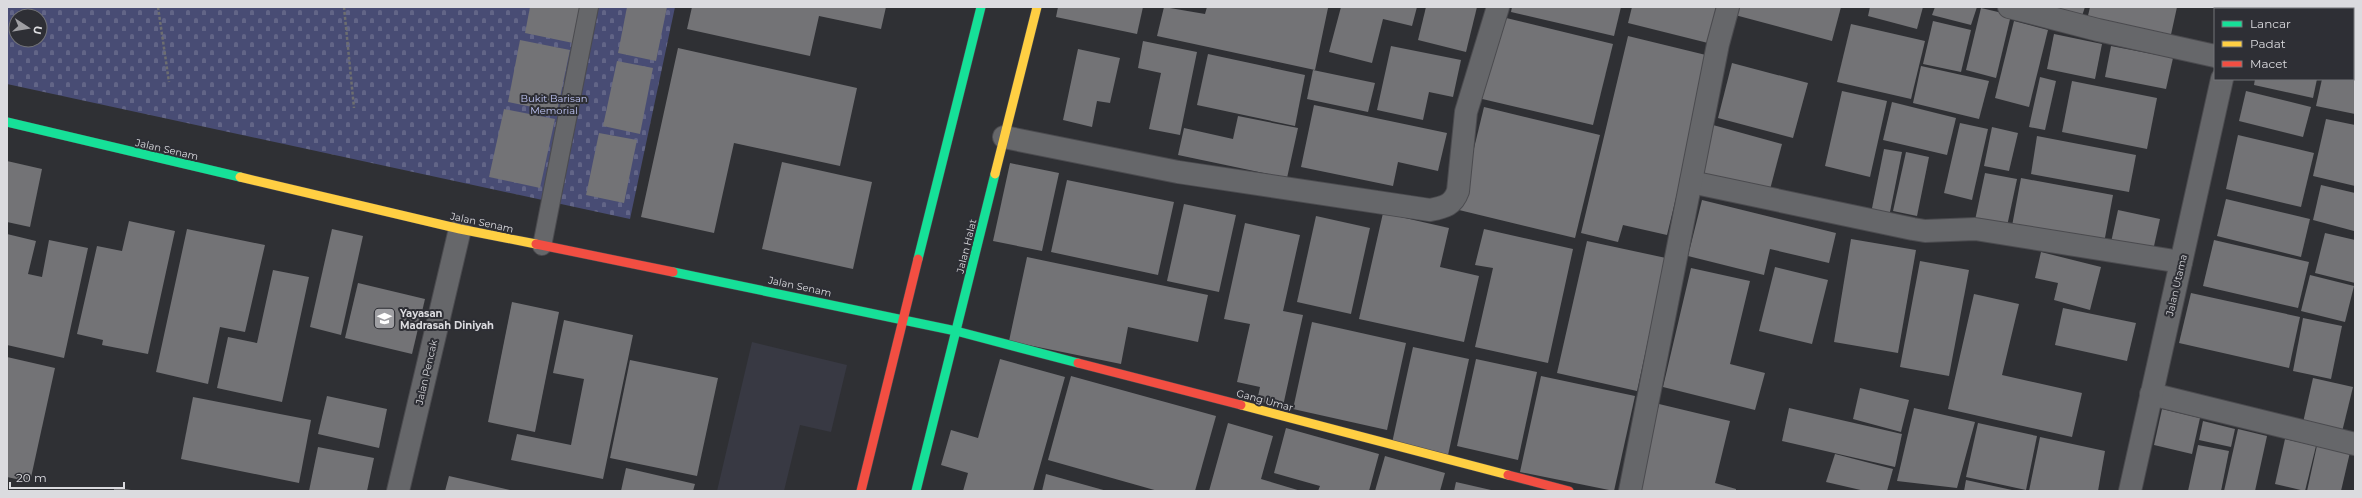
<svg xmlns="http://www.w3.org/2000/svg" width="2362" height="498" viewBox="0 0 2362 498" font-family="Montserrat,sans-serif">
  <defs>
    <pattern id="cemetery-stones" width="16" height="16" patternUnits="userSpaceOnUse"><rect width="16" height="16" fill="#484c74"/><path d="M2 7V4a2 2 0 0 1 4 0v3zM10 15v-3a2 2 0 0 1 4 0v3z" fill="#626587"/></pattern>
  </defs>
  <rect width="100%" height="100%" fill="#2f3034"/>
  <path fill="#383943" d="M752,342L847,365L831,432L800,425L784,491H717Z"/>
  <path fill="url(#cemetery-stones)" fill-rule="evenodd" d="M7,7H675L630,219L7,84ZM16,16H40V40H16Z"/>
  <g fill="#737376">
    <path d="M530,7H581L573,43L525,33Z"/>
    <path d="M627,7H667L656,61L618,53Z"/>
    <path d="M692,7H886L881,29L819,16L810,56L687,29Z"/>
    <path d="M1058,7H1143L1137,34L1056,17Z"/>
    <path d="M1164,7L1205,14L1207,7L1328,8L1315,70L1157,36Z"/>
    <path d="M1341,7H1417L1412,26L1383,19L1372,63L1329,52Z"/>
    <path d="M1426,7H1477L1466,52L1418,40Z"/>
    <path d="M1512,7H1621L1614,36L1511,12Z"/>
    <path d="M1632,7H1716L1708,43L1628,23Z"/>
    <path d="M1738,7H1841L1832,41L1735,15Z"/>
    <path d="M1870,7H1923L1917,29L1868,16Z"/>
    <path d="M1935,7H1977L1971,25L1932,15Z"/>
    <path d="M2046,7H2085L2082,16Z"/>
    <path d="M2090,7H2177L2170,39L2087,20Z"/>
    <path d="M2289,7H2355V22H2353V9H2292Z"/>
    <path d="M1981,8L2011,15L1996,78L1966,70Z"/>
    <path d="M1498,16L1613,44L1593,125L1478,98Z"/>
    <path d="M1933,21L1971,30L1961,72L1923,64Z"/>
    <path d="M2014,21L2048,30L2029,107L1995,98Z"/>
    <path d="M1851,24L1925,41L1911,99L1837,82Z"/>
    <path d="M2054,34L2102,44L2095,79L2047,69Z"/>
    <path d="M1628,36L1710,56L1667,235L1623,225L1618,242L1581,233Z"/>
    <path d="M520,40L570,50L557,112L508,102Z"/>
    <path d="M1143,41L1197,52L1180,135L1149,129L1161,73L1138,68Z"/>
    <path d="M2353,45H2355V114L2316,106L2322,79H2353Z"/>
    <path d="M1391,46L1461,60L1453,97L1429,92L1423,120L1377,110Z"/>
    <path d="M2111,46L2173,58L2166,89L2105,77Z"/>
    <path d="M678,48L857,88L840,166L734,143L714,233L641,217Z"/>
    <path d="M1078,49L1120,58L1110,103L1097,101L1092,127L1063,120Z"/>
    <path d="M1208,54L1305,75L1295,126L1197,105Z"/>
    <path d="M617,61L653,68L640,134L603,126Z"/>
    <path d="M1732,63L1808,83L1793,138L1718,118Z"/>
    <path d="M1921,66L1989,81L1979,119L1913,103Z"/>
    <path d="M1313,70L1375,83L1368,112L1307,99Z"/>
    <path d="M2040,77L2056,81L2045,130L2029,127Z"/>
    <path d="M2255,79H2317L2313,98L2254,85Z"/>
    <path d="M2072,81L2157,98L2147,149L2062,132Z"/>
    <path d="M1842,91L1887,101L1870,177L1825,166Z"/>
    <path d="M2246,91L2311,107L2303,137L2239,121Z"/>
    <path d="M1892,102L1956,118L1947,155L1883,140Z"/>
    <path d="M1314,105L1447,133L1438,171L1398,162L1393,186L1301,167Z"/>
    <path d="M1484,107L1600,135L1575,238L1459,210Z"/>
    <path d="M504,109L555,119L540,188L489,177Z"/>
    <path d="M1238,116L1298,128L1287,178L1178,155L1184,128L1233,139Z"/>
    <path d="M2326,119L2355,125V186L2313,176Z"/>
    <path d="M1960,123L1988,129L1972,200L1944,193Z"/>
    <path d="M1713,125L1782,144L1768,197L1699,179Z"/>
    <path d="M1992,127L2018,133L2009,171L1984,166Z"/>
    <path d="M599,133L637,140L624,203L586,195Z"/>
    <path d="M2238,135L2314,153L2301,207L2226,189Z"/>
    <path d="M2037,136L2136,155L2129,192L2031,174Z"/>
    <path d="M1884,149L1902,152L1889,217L1871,213Z"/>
    <path d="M1906,152L1929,157L1917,216L1893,211Z"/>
    <path d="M7,161L42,169L30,227L7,222Z"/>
    <path d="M782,162L872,182L853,269L762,249Z"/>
    <path d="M1010,163L1059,173L1042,251L993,241Z"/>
    <path d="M1985,173L2017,179L2006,231L1974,225Z"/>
    <path d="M2021,178L2113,195L2104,243L2012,226Z"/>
    <path d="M1067,180L1174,202L1158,275L1051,252Z"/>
    <path d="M2321,185L2355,193L2354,231L2313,220Z"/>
    <path d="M2226,199L2310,219L2301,257L2217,236Z"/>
    <path d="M1702,200L1836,233L1829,263L1770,249L1764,275L1688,256Z"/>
    <path d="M1184,204L1236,215L1219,292L1167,281Z"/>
    <path d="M2118,210L2160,219L2152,255L2110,247Z"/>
    <path d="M1383,213L1449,228L1440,267L1479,276L1464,342L1359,319Z"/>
    <path d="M1316,216L1370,228L1351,314L1297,302Z"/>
    <path d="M129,221L175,231L148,354L102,345L103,340L77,334L97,246L122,251Z"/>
    <path d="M1245,223L1300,235L1283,311L1303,315L1283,406L1257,401L1260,387L1237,382L1250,324L1224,319Z"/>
    <path d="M187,229L265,245L245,332L220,327L208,384L156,372Z"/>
    <path d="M332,229L363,236L341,335L310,327Z"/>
    <path d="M1484,229L1573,249L1548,363L1475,347L1493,268L1475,265Z"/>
    <path d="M2325,233L2355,240V283L2315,273Z"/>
    <path d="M7,234L36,241L28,274L42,277L49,240L88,248L64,358L7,345Z"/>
    <path d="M1851,239L1916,250L1898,353L1834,342Z"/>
    <path d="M2214,240L2309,262L2298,308L2203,286Z"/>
    <path d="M1587,241L1666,258L1637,391L1557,373Z"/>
    <path d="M2041,252L2101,267L2090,310L2054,300L2058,283L2035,278Z"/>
    <path d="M1027,257L1208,295L1198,342L1128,327L1121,364L1009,341Z"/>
    <path d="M1920,261L1969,270L1949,376L1900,367Z"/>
    <path d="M1775,267L1828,280L1812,344L1759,331Z"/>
    <path d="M1691,268L1750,281L1730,364L1765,373L1755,410L1663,387Z"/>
    <path d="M273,270L309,277L282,402L217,388L228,337L257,343Z"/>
    <path d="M2310,275L2354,286L2345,322L2301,311Z"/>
    <path d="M358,283L425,299L412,354L345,338Z"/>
    <path d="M2191,293L2300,317L2289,368L2179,343Z"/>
    <path d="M1974,294L2019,304L2002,375L2082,393L2072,437L1948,409Z"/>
    <path d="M512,302L559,312L535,432L488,422Z"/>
    <path d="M2063,308L2136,323L2127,361L2055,345Z"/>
    <path d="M2303,318L2342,326L2331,379L2293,371Z"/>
    <path d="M564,320L633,335L603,479L511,460L517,434L571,445L584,379L553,373Z"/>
    <path d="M1312,322L1406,343L1387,430L1293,409Z"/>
    <path d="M1413,347L1469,359L1448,455L1392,443Z"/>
    <path d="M7,357L55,368L30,482L7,477Z"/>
    <path d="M1000,359L1065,377L1033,491H963L968,473L941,465L951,430L978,438Z"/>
    <path d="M1476,359L1537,372L1518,460L1457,446Z"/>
    <path d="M630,360L718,378L697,476L610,458Z"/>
    <path d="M1071,376L1216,416L1195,491H1158L1048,460Z"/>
    <path d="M1541,376L1635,396L1614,491L1520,472Z"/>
    <path d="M2313,378L2353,387L2341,436L2302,427Z"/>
    <path d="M1860,388L1909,400L1901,432L1853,419Z"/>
    <path d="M327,396L387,409L379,448L318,434Z"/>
    <path d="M193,397L311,420L299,483L181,459Z"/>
    <path d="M1659,404L1730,421L1715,483L1736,489V491H1638Z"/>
    <path d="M1789,408L1902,434L1895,467L1782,441Z"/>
    <path d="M1914,408L1975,422L1957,488L1897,481Z"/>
    <path d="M2162,409L2200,418L2192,454L2154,445Z"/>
    <path d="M2203,421L2235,429L2231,447L2199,440Z"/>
    <path d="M1228,423L1273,436L1261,479L1301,491H1209Z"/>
    <path d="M1978,423L2037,436L2026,490L1966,477Z"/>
    <path d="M1286,428L1379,454L1369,491H1318L1320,486L1274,473Z"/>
    <path d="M2238,429L2267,436L2255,491H2224Z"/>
    <path d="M2040,437L2105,451L2098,491H2029Z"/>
    <path d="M2285,439L2316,446L2305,491L2275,484Z"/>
    <path d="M2318,441L2351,448L2341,491H2307Z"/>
    <path d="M2198,445L2229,451L2221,491H2188Z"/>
    <path d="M318,447L374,458L367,491H309Z"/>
    <path d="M1835,454L1893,469L1887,491H1865L1826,482Z"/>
    <path d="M1385,456L1445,473L1440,491H1375Z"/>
    <path d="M626,468L695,484L693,491H621Z"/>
    <path d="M1046,474L1107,491H1042Z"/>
    <path d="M449,476L510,490V491H445Z"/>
    <path d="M1966,480L2012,490L2011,491H1964Z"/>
    <path d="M1456,482L1491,490V491H1454Z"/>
    <path d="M114,487L131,490V491H114Z"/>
  </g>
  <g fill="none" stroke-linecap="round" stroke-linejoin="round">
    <defs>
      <path id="lane" d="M542,246L589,7"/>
      <g id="street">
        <path d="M2009,7L2098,30L2215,56"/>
        <path d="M2252,7L2262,9"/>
        <path d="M2353,29H2355"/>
        <path d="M1004,137L1178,172L1430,210C1445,207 1453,205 1458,191L1466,112L1498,7"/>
        <path d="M1691,182L1913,229L1925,231L1975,229L2181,262"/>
        <path d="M2151,394L2355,444"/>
        <path d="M398,491L460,229"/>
        <path d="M1630,491L1718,44L1728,7"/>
        <path d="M2130,491L2222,79"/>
      </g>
      <g id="fast">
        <path d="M7,122L240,177"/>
        <path d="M918,259L981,7"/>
        <path d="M673,272L956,331L1078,363"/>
        <path d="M916,491L995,174"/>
      </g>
      <g id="slow">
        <path d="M995,174L1037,7"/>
        <path d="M240,177L460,229L536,244"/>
        <path d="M1241,405L1508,475"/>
      </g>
      <g id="jam">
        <path d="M536,244L673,272"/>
        <path d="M1078,363L1241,405"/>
        <path d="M1508,475L1569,491"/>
        <path d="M861,491L918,259"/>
      </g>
    </defs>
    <use href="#lane" stroke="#4b4b4f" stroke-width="20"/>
    <use href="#street" stroke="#4b4b4f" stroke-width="24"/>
    <use href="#fast" stroke="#4b4b4f" stroke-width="10"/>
    <use href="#slow" stroke="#4b4b4f" stroke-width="10"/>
    <use href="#jam" stroke="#4b4b4f" stroke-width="10"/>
    <g stroke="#6d6e70" stroke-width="2.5" stroke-dasharray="3 2" stroke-linecap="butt">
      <path d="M158,7L169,82"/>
      <path d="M344,7L354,108"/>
    </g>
    <use href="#lane" stroke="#66676a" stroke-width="18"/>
    <use href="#street" stroke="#66676a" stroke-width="22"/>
    <use href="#fast" stroke="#16e098" stroke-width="9"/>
    <use href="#slow" stroke="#ffcf43" stroke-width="9"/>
    <use href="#jam" stroke="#f24e42" stroke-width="9"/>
  </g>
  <defs>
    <symbol id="school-square" viewBox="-11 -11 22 22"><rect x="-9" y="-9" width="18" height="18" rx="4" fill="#9f9fa3" stroke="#2e2f35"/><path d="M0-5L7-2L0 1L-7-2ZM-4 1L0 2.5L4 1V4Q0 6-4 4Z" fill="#fff"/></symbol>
  </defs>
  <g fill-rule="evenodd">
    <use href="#school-square" x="372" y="306" width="25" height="25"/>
  </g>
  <g text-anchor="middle" stroke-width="4" stroke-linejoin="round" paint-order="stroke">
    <g font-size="10" fill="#c0c6f6" stroke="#2e2f35">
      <text x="554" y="102">Bukit Barisan<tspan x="554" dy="12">Memorial</tspan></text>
    </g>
    <g font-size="10" fill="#dbdbdf" stroke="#2e2f35">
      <text transform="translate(167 149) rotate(13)" y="4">Jalan Senam</text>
      <text transform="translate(482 222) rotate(12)" y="4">Jalan Senam</text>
      <text transform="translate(966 246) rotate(-76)" y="4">Jalan Halat</text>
      <text transform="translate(2176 285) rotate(-77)" y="4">Jalan Utama</text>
      <text transform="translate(800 286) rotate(12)" y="4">Jalan Senam</text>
      <text transform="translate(426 372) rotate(-77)" y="4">Jalan Pencak</text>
      <text transform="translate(1265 400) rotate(15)" y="4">Gang Umar</text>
    </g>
    <g font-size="10" font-weight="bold" fill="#dbdbdf" stroke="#2e2f35" text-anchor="start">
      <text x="400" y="317">Yayasan<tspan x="400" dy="12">Madrasah Diniyah</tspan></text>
    </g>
  </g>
  <rect width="2362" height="498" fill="none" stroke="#dbdbdf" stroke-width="16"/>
  <rect x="2214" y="8" width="140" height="72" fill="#2e2f35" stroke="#737479"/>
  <rect x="2222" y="21" width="20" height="6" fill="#16e098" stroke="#737479"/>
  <text x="2250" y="28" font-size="12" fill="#dbdbdf">Lancar</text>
  <rect x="2222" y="41" width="20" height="6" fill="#ffcf43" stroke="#737479"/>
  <text x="2250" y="48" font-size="12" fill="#dbdbdf">Padat</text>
  <rect x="2222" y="61" width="20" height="6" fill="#f24e42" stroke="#737479"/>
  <text x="2250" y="68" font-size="12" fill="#dbdbdf">Macet</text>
  <g transform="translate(28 28) rotate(102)"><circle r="19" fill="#2e2f35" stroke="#737479"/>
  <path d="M0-3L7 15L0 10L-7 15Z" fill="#9f9fa3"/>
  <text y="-6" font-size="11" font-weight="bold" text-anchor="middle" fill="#dbdbdf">U</text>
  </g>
  <path d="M10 482v6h114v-6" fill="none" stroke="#dbdbdf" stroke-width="2"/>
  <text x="16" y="482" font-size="12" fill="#dbdbdf" stroke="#2e2f35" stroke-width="3" paint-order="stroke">20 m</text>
</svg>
